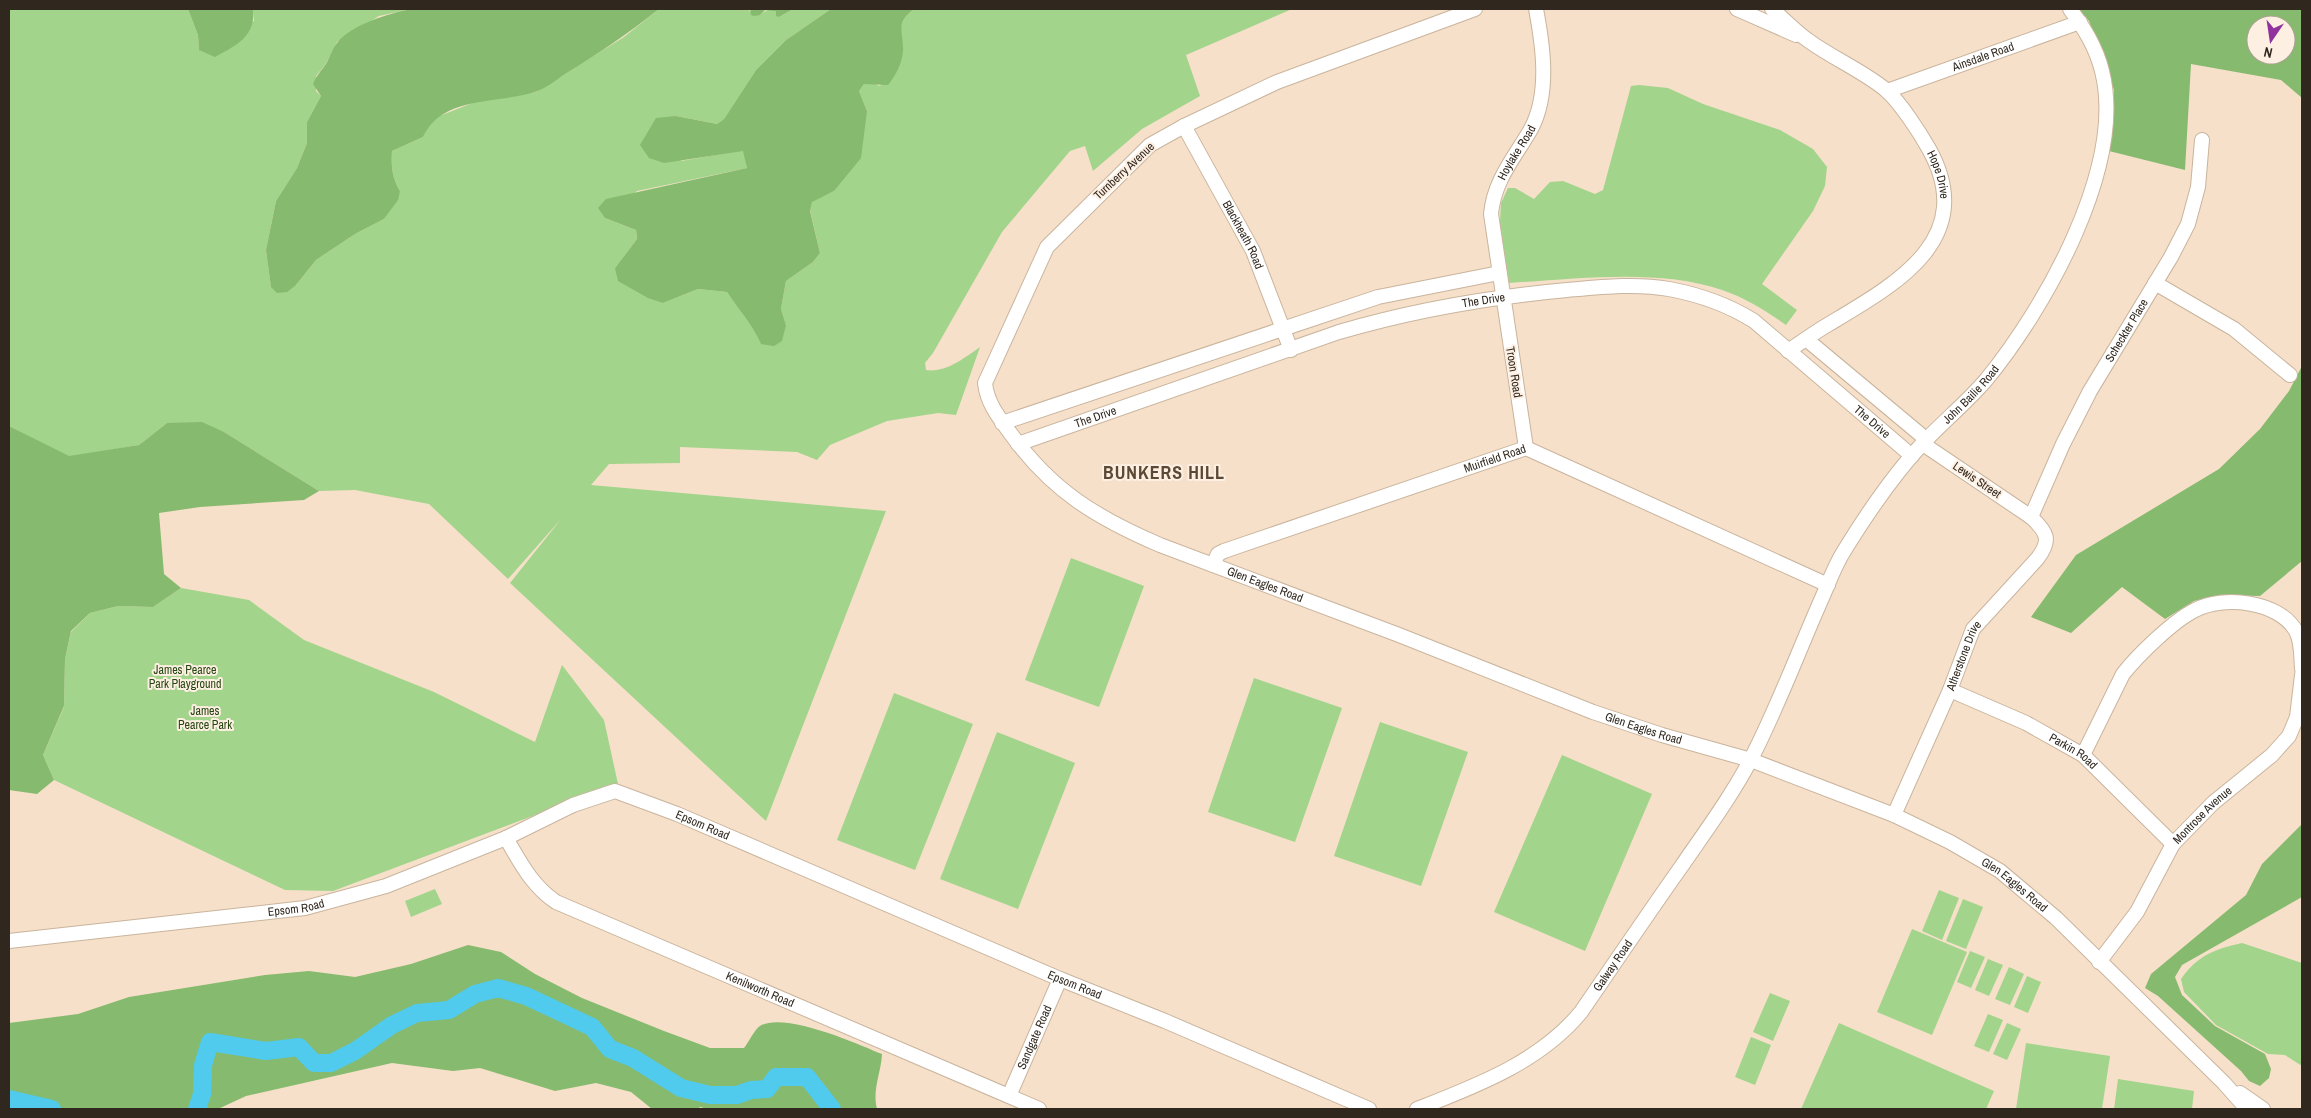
<svg xmlns="http://www.w3.org/2000/svg" width="2311" height="1118" viewBox="0 0 2311 1118" font-family="'Archivo Narrow',sans-serif">
  <rect width="100%" height="100%" fill="#f6e0c9"/>
  <g fill="#a2d48c">
    <path d="M9,9H188L198,35L199,50L254,21L253,9H411L379,16L337,42L325,65L316,76V91L321,96L307,122V143L297,168L276,201L266,250L271,286L296,285L316,260L355,234L384,219L400,191C392,178 391,166 392,151L423,137L428,125L437,117L475,102L536,92L624,37L659,9H750L749,11L760,15C765,10 768,9 776,10L779,17L793,9H831L786,40L756,70L724,119L717,124L676,116L681,161L744,150L747,168L637,191L605,218L636,230L637,239L615,268L663,303L698,289L727,292C738,309 753,325 761,343L786,325L781,309L786,281L813,262L820,253L810,210L812,201L834,191L867,111L859,91L864,84L873,83L880,86L903,53C901,33 896,22 914,9H1292L1186,55L1200,96L1142,129L1093,171L1085,146L1070,151L1002,232L933,353L925,363L926,370C946,373 964,358 980,347L956,415L938,413L887,421L830,445L817,460L797,452L680,447V463L609,464L591,485L886,511L766,821L510,583L562,518L508,579L429,504L355,490L319,491L224,432L167,423L139,445L69,457L9,426Z"/>
    <path d="M1639,85L1668,88L1703,104L1780,130L1813,149L1827,167L1825,186L1813,211L1762,284L1797,310L1786,325C1766,311 1746,298 1722,290C1659,268 1575,279 1509,283L1500,222L1501,203L1508,188H1515L1534,199L1550,182L1563,181L1595,194L1603,190L1631,86Z"/>
    <path d="M1071,558L1144,586L1099,707L1025,680Z"/>
    <path d="M181,588L249,600L304,640L434,692L535,742L562,665L604,720L618,784L333,891L285,890L54,780L43,755L64,707L65,659L71,632L90,613L118,606L153,607Z"/>
    <path d="M1254,678L1342,708L1295,842L1208,812Z"/>
    <path d="M894,693L973,724L915,870L837,840Z"/>
    <path d="M1380,722L1468,752L1421,886L1334,856Z"/>
    <path d="M997,732L1075,763L1018,909L940,879Z"/>
    <path d="M1562,755L1652,794L1585,951L1494,912Z"/>
    <path d="M435,889L442,904L411,917L405,901Z"/>
    <path d="M1939,890L1959,898L1942,940L1922,931Z"/>
    <path d="M1963,899L1983,907L1966,949L1946,941Z"/>
    <path d="M1912,929L1967,952L1932,1035L1877,1012Z"/>
    <path d="M2242,943L2302,963V1066L2285,1055L2268,1054L2216,1025L2184,992L2181,979C2198,955 2215,949 2242,943Z"/>
    <path d="M1970,951L1985,957L1971,988L1957,982Z"/>
    <path d="M1988,959L2003,965L1989,996L1975,990Z"/>
    <path d="M2009,967L2024,974L2010,1005L1995,999Z"/>
    <path d="M2027,976L2041,982L2028,1013L2014,1007Z"/>
    <path d="M1770,993L1790,1001L1773,1041L1753,1032Z"/>
    <path d="M1988,1014L2003,1020L1989,1052L1974,1046Z"/>
    <path d="M1839,1023L1994,1091L1986,1109H1801Z"/>
    <path d="M2007,1023L2021,1029L2007,1060L1993,1054Z"/>
    <path d="M1751,1037L1771,1045L1755,1085L1735,1077Z"/>
    <path d="M2026,1043L2110,1056L2102,1109H2016Z"/>
    <path d="M2118,1079L2194,1091L2192,1109H2114Z"/>
  </g>
  <g fill="#86ba6e" fill-rule="evenodd">
    <path d="M188,9H253C256,36 237,45 215,57L199,50L198,35Z"/>
    <path d="M411,9H659C629,33 598,54 565,74C556,80 545,89 535,92C498,104 442,95 423,137L392,151C391,166 392,178 400,191L398,200L384,219L355,234L316,260L296,285L287,292L277,293L271,287L266,250L276,201L297,168L307,143V122L321,96L313,84C316,76 321,71 326,64C330,57 332,49 337,43C352,24 388,14 411,9Z"/>
    <path d="M750,9H793L779,17L776,16V11L765,10L760,15L754,16L751,15Z"/>
    <path d="M831,9H914C894,24 904,32 903,52C902,63 895,77 888,85L864,84L859,91L867,111L861,158L834,191L812,202L810,211L820,253L813,262L786,281L781,309L786,325L782,341L774,346L761,344C753,325 738,309 727,292L698,289L663,303L648,298L618,281L615,268L637,239L636,230L605,218L598,208L606,199L747,168L743,151L664,163L649,158L640,145L656,118L676,116L717,124L724,119L756,70L786,40Z"/>
    <path d="M2079,9H2302V98L2281,80L2191,64L2185,170L2109,151L2114,90L2089,21ZM2256,25H2286V55H2256Z"/>
    <path d="M2302,366V561L2260,596L2219,595L2194,601L2165,619L2122,587L2071,633L2031,617L2076,555L2219,469L2260,429L2289,391Z"/>
    <path d="M202,422L224,432L319,491L304,500L200,507L159,513L164,574L181,588L153,607L118,606L90,613L71,631L65,659L64,706L43,755L54,780L37,794L9,790V426L69,456L139,445L167,423Z"/>
    <path d="M2302,824V897L2182,965L2175,977L2182,995L2215,1026L2265,1054L2271,1069L2269,1078L2260,1086L2249,1081L2241,1071L2158,996L2145,988L2151,974L2246,895L2262,864Z"/>
    <path d="M468,945L501,952L535,974L582,998L664,1031L710,1048H744C749,1042 754,1030 760,1026C784,1011 858,1044 882,1054C881,1074 872,1089 877,1109H708L700,1107L698,1109H652L631,1092L596,1083L555,1091L480,1068L453,1071L392,1063L246,1096L218,1109H9V1023L78,1014L129,997L265,975L309,971L355,977L411,964Z"/>
  </g>
  <g fill="none" stroke-linecap="round" stroke-linejoin="round">
    <g stroke="#50cbee" stroke-width="18">
      <path d="M9,1099L52,1109"/>
      <path d="M197,1109L202,1094L203,1065L210,1042L266,1051L299,1047L314,1063H331L355,1051L392,1025L417,1013L449,1010L475,994L498,988L526,996L592,1027L610,1049L633,1058L681,1088L710,1095H737L751,1090L767,1089L776,1077H807L832,1109"/>
    </g>
    <defs>
      <g id="minor">
        <path id="s1" d="M1475,9L1277,82L1184,126L1150,145L1047,247L985,383C987,403 999,418 1011,434C1052,491 1097,518 1160,545L1399,635L1593,712L1662,735L1751,760L1894,815L1950,842L2000,871L2056,918L2224,1083L2247,1109"/>
        <path d="M1737,9L1796,35"/>
        <path id="s2" d="M1772,9C1784,19 1796,32 1809,41C1834,59 1863,71 1886,90C1900,102 1920,133 1929,149C1979,239 1896,284 1829,324C1815,332 1802,342 1788,351"/>
        <path id="s3" d="M1887,91L2080,22"/>
        <path id="s4" d="M1184,126L1253,251L1291,350"/>
        <path d="M2155,283L2234,329L2290,375"/>
        <path d="M1806,339L1927,440"/>
        <path d="M1002,423L1378,297L1499,273"/>
        <path id="s5" d="M1018,444L1339,332C1414,310 1490,297 1567,290C1600,287 1636,283 1669,289C1701,295 1727,304 1754,321L1912,456"/>
        <path id="s6" d="M1526,448L1491,214C1494,180 1515,157 1531,129C1550,93 1543,46 1536,9"/>
        <path id="s7" d="M2031,517L2063,444L2090,391L2171,257L2188,224L2198,187L2202,140"/>
        <path id="s8" d="M1213,565L1218,554L1224,551L1526,448L1828,585"/>
        <path id="s9" d="M1950,690L2026,723L2083,755L2173,844"/>
        <path d="M2083,755L2123,674C2138,655 2173,621 2195,610C2223,595 2279,601 2296,631C2302,642 2301,656 2302,669"/>
        <path id="s10" d="M1894,815L1950,690L1973,629L2037,559C2052,540 2047,532 2031,517L1923,444"/>
        <path id="s11" d="M506,838C520,862 532,886 556,902L1039,1109"/>
        <path id="s12" d="M9,941L305,908L386,886L506,838L573,805L615,791L677,814L1060,979L1165,1021L1369,1109"/>
        <path id="s13" d="M2099,962L2137,912L2173,844L2213,803L2272,755L2289,736L2297,717L2302,675"/>
        <path d="M2240,1093L2263,1109"/>
        <path id="s14" d="M1009,1096L1060,979"/>
        <path id="s15" d="M1417,1109C1476,1086 1540,1062 1581,1012C1614,964 1647,915 1681,867C1705,832 1731,797 1751,759C1778,707 1798,652 1822,598C1829,582 1835,565 1844,551C1868,512 1893,475 1924,442C1944,421 1967,402 1986,380C2045,308 2126,166 2102,71C2096,47 2084,28 2070,9"/>
      </g>
    </defs>
    <use href="#minor" stroke="#c9b49d" stroke-width="16"/>
    <use href="#minor" stroke="#fff" stroke-width="14"/>
  </g>
  <g text-anchor="middle" stroke-width="4" stroke-linejoin="round" paint-order="stroke">
    <g font-size="12" fill="#30281f" stroke="#fdefe1">
      <text dy="4" stroke="none"><textPath href="#s3" startOffset="102">Ainsdale Road</textPath></text>
      <text dy="4" stroke="none"><textPath href="#s6" startOffset="304">Hoylake Road</textPath></text>
      <text transform="translate(1124 171) rotate(-43)" y="4">Turnberry Avenue</text>
      <text dy="4" stroke="none"><textPath href="#s2" startOffset="241">Hope Drive</textPath></text>
      <text dy="4" stroke="none"><textPath href="#s4" startOffset="124">Blackheath Road</textPath></text>
      <text dy="4" stroke="none"><textPath href="#s5" startOffset="488">The Drive</textPath></text>
      <text dy="4" stroke="none"><textPath href="#s7" startOffset="210">Scheckter Place</textPath></text>
      <text transform="translate(1514 372) rotate(81)" y="4">Troon Road</text>
      <text dy="4" stroke="none"><textPath href="#s15" startOffset="928">John Bailie Road</textPath></text>
      <text dy="4" stroke="none"><textPath href="#s5" startOffset="82">The Drive</textPath></text>
      <text dy="4" stroke="none"><textPath href="#s5" startOffset="921">The Drive</textPath></text>
      <text dy="4" stroke="none"><textPath href="#s8" startOffset="305">Muirfield Road</textPath></text>
      <text transform="translate(1977 480) rotate(34)" y="4">Lewis Street</text>
      <text dy="4" stroke="none"><textPath href="#s1" startOffset="1006">Glen Eagles Road</textPath></text>
      <text dy="4" stroke="none"><textPath href="#s10" startOffset="174">Atherstone Drive</textPath></text>
      <text dy="4" stroke="none"><textPath href="#s1" startOffset="1411">Glen Eagles Road</textPath></text>
      <text dy="4" stroke="none"><textPath href="#s9" startOffset="138">Parkin Road</textPath></text>
      <text dy="4" stroke="none"><textPath href="#s13" startOffset="181">Montrose Avenue</textPath></text>
      <text dy="4" stroke="none"><textPath href="#s12" startOffset="724">Epsom Road</textPath></text>
      <text dy="4" stroke="none"><textPath href="#s1" startOffset="1816">Glen Eagles Road</textPath></text>
      <text dy="4" stroke="none"><textPath href="#s12" startOffset="289">Epsom Road</textPath></text>
      <text dy="4" stroke="none"><textPath href="#s15" startOffset="249">Galway Road</textPath></text>
      <text dy="4" stroke="none"><textPath href="#s12" startOffset="1129">Epsom Road</textPath></text>
      <text dy="4" stroke="none"><textPath href="#s11" startOffset="304">Kenilworth Road</textPath></text>
      <text dy="4" stroke="none"><textPath href="#s14" startOffset="64">Sandgate Road</textPath></text>
    </g>
    <g font-size="12" fill="#244511" stroke="#fdefe1">
      <text x="185" y="674">James Pearce<tspan x="185" dy="14">Park Playground</tspan></text>
      <text x="205" y="715">James<tspan x="205" dy="14">Pearce Park</tspan></text>
    </g>
    <g font-size="18" font-weight="bold" letter-spacing="1" fill="#5b4935" stroke="#fdefe1">
      <text x="1164" y="479">BUNKERS HILL</text>
    </g>
  </g>
  <rect width="2311" height="1118" fill="none" stroke="#30281f" stroke-width="20"/>
  <g transform="translate(2271 40) rotate(193)"><circle r="24" fill="#fdefe1" stroke="#ab9f93"/>
  <path d="M0-4L9 19L0 12L-9 19Z" fill="#91339d"/>
  <text y="-8" font-size="14" font-weight="bold" text-anchor="middle" fill="#30281f">N</text>
  </g>
</svg>
